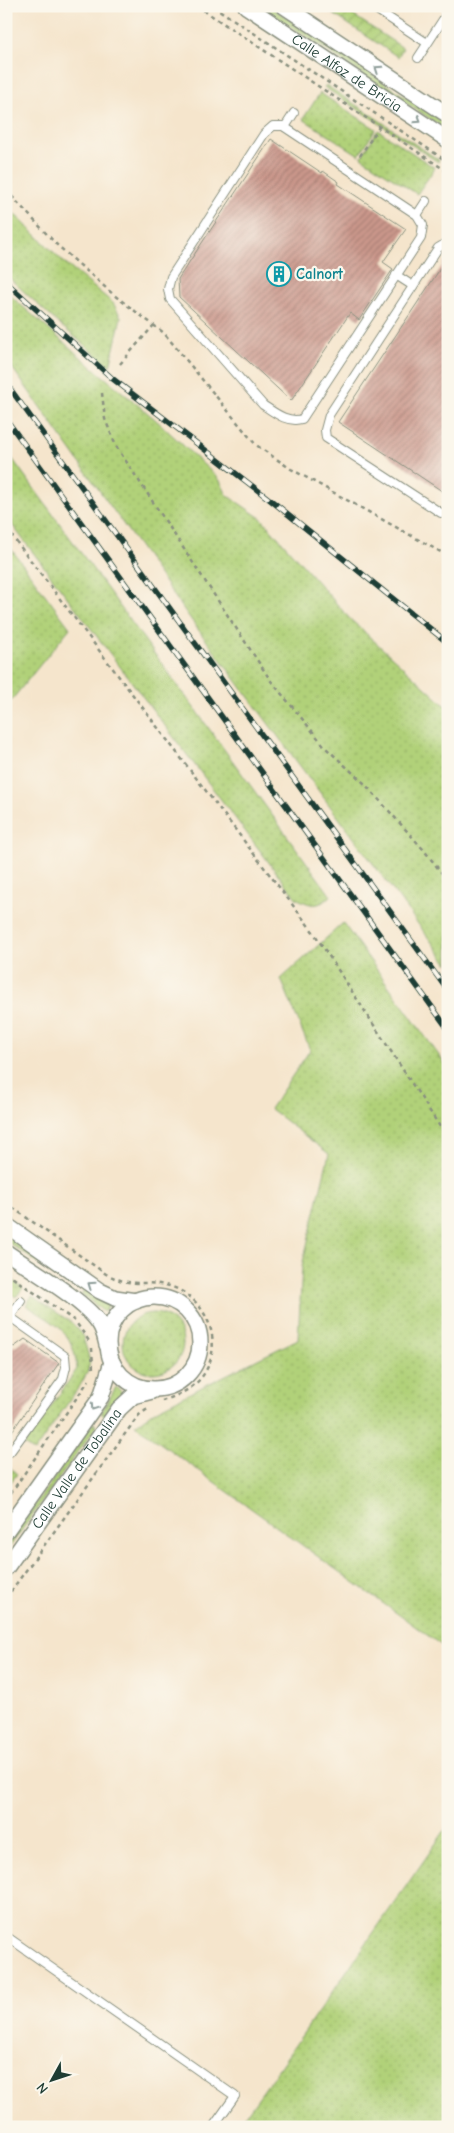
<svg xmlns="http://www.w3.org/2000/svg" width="454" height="2133" viewBox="0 0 454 2133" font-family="'Comic Neue',sans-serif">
  <defs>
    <pattern id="grass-dots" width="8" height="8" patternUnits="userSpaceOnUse" patternTransform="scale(1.25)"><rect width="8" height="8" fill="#b1d179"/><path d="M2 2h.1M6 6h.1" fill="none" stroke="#98b469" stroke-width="1.8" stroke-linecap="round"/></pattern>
    <pattern id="garden-furrows" width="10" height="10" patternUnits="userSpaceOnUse" patternTransform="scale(1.25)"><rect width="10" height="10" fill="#b1d179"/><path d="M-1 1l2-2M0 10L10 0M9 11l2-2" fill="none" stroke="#98b469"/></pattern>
    <pattern id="building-hatch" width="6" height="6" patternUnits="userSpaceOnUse" patternTransform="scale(1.25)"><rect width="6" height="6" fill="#cb978b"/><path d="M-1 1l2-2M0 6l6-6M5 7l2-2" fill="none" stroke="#a47c72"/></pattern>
  </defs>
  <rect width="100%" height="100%" fill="#fbf7ec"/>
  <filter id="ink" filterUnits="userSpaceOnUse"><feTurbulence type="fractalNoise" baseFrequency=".02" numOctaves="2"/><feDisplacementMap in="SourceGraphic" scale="10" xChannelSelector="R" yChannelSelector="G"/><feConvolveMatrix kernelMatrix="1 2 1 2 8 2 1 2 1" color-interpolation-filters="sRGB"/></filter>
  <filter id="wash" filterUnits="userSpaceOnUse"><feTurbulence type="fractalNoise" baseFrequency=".0096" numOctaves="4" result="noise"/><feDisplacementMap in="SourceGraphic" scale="20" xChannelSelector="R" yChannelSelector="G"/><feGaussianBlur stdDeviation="1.12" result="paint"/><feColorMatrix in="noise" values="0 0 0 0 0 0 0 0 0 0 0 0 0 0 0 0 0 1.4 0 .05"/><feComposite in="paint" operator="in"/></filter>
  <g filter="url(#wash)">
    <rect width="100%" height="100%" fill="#f5e5cc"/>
    <g fill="url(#grass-dots)" stroke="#688756">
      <path d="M260,6H269L448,125V131Z"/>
      <path d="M326,85L439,160L438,162L324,87Z"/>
      <path d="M320,93L376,129L359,155L303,119Z"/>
      <path d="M378,130L435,168L417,194L361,157Z"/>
      <path d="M6,206L68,266L113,303L121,317L110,366L59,324L6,275Z"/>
      <path d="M6,292L98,372L155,419L219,479L227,495L262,519L350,619L448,708V964L197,628L6,359Z"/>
      <path d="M6,450L331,896C317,908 312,906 296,898L6,517Z"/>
      <path d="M6,542L70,628L6,707Z"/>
      <path d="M343,923L448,1068V1650L135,1425L156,1410L298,1339L302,1266L329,1154L270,1109L310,1050L281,979Z"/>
      <path d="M6,1235L73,1282L71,1286L6,1241Z"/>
      <path d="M6,1276L23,1288L16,1297L6,1291Z"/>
      <path d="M84,1290L109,1305L104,1312L81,1294Z"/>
      <path d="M32,1296L71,1322L77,1328L83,1337L90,1361L88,1371L81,1384L34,1452L24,1445L77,1369C73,1329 57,1326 26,1305Z"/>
      <circle cx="153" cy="1343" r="30"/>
      <path d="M116,1387L123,1393L104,1416L101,1413Z"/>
      <path d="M93,1423L97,1426L6,1552V1545Z"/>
      <path d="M9,1467L17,1474L6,1488V1470Z"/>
      <path d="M448,1826V2127H237L263,2091Z"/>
    </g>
    <path fill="url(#garden-furrows)" stroke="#688756" d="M321,6H339L403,48L398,57Z"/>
    <g id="blocks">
      <g fill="url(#building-hatch)">
        <path d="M271,139L322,173L323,171L339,182L338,184L406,229L383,262L393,269L359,320L350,313L291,401L179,297L178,279Z"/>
        <path d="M448,257V495L338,422Z"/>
        <path d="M25,1339L59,1363L6,1440V1342L14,1347Z"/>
      </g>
    </g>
  </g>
  <g filter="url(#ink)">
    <use href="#blocks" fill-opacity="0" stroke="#8a9180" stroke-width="1"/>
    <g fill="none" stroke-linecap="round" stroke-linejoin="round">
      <defs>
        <g id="service">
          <path d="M371,6L427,43"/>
          <path d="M418,58L448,12"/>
          <path d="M285,127L294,113"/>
          <path d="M417,215L283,126H273L264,134L171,277L168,289L170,299L263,405C275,413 287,423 302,419L421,238L423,225L417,215L426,201"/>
          <path d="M448,242L438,248L329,415L325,430L326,438L441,513H448"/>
          <path d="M396,275L413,286"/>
          <path d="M6,1314L65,1356L66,1367L63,1379L10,1452"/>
          <path d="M10,1317L21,1301"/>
          <path d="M6,1936L235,2096L213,2127"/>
        </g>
        <g id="minor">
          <path id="s1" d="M246,6L448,140"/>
          <path d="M284,6L448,115"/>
          <path d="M6,1225L100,1291L115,1298L136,1301"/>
          <path d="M6,1252C30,1269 84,1300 99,1323C104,1330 105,1337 107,1345"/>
          <circle cx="154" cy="1343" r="46"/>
          <path d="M6,1531L101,1397L112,1362"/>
          <path id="s2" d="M6,1568L119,1409L133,1396L152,1391"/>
        </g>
      </defs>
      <use href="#service" stroke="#8a9180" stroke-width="10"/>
      <use href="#minor" stroke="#8a9180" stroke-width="18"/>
      <g stroke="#8a9180" stroke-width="2.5" stroke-dasharray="4 4" stroke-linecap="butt">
        <path d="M197,6L448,172"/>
        <path d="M213,6L448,162"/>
        <path d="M360,156L379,127"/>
        <path d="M6,190L56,244L114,295L164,333L256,445L291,469L448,556"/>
        <path d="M120,364L154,325"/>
        <path d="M102,393L105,419L116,446L271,681L327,749L364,783L423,849L448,881"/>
        <path d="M6,528L314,933L448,1139"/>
        <path d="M6,1203L106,1274C133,1288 140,1280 165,1285C198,1292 219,1326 211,1358C204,1383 186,1393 162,1401"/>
        <path d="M6,1273L75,1321L89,1341"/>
        <path d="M92,1348L93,1370"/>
        <path d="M6,1500L89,1380"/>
        <path d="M6,1598L122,1438L139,1415L149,1408"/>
      </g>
      <use href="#service" stroke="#fff" stroke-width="8"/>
      <use href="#minor" stroke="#fff" stroke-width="15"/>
      <defs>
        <g id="rail">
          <path d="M6,282L113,379L273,502L448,643"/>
          <path d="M6,383L448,991"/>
          <path d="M6,419L448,1029"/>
        </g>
      </defs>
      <use href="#rail" stroke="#1f3d34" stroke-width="5.5"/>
      <use href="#rail" stroke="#fbf7ec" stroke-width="4" stroke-dasharray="11" stroke-linecap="butt"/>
    </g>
    <defs><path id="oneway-chevron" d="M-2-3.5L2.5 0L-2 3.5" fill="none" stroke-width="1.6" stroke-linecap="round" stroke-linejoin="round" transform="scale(1.25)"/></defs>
    <g stroke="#8f9e9a">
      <use href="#oneway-chevron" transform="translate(378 69) rotate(-146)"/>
      <use href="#oneway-chevron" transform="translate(418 120) rotate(33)"/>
      <use href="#oneway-chevron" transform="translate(91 1285) rotate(-145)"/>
      <use href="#oneway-chevron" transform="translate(94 1407) rotate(124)"/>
    </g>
  </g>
  <defs>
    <symbol id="building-ring" viewBox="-11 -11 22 22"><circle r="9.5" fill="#fbf7ec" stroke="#0f9aa8" stroke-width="1.5"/><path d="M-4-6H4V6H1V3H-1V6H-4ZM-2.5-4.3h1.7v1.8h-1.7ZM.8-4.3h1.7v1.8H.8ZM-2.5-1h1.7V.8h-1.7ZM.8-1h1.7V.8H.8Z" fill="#0f9aa8"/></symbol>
  </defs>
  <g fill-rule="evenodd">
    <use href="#building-ring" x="265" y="260" width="28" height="28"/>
  </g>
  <g text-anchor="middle" stroke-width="4.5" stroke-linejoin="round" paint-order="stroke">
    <g font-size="15" fill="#1f3d34" stroke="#fbf7ec">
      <text dy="5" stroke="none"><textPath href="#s1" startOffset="121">Calle Alfoz de Bricia</textPath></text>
      <text dy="5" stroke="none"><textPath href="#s2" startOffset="122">Calle Valle de Tobalina</textPath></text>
    </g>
    <g font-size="15" font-weight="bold" fill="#0d838f" stroke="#fbf7ec" text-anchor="start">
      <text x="296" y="279">Calnort</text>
    </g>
  </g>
  <rect width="454" height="2133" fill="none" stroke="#fbf7ec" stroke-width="25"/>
  <g transform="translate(52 2080) rotate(230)" stroke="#fbf7ec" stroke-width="4" paint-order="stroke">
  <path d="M0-4L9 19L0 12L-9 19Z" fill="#1f3d34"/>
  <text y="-8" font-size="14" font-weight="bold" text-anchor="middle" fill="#1f3d34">N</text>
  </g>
</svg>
